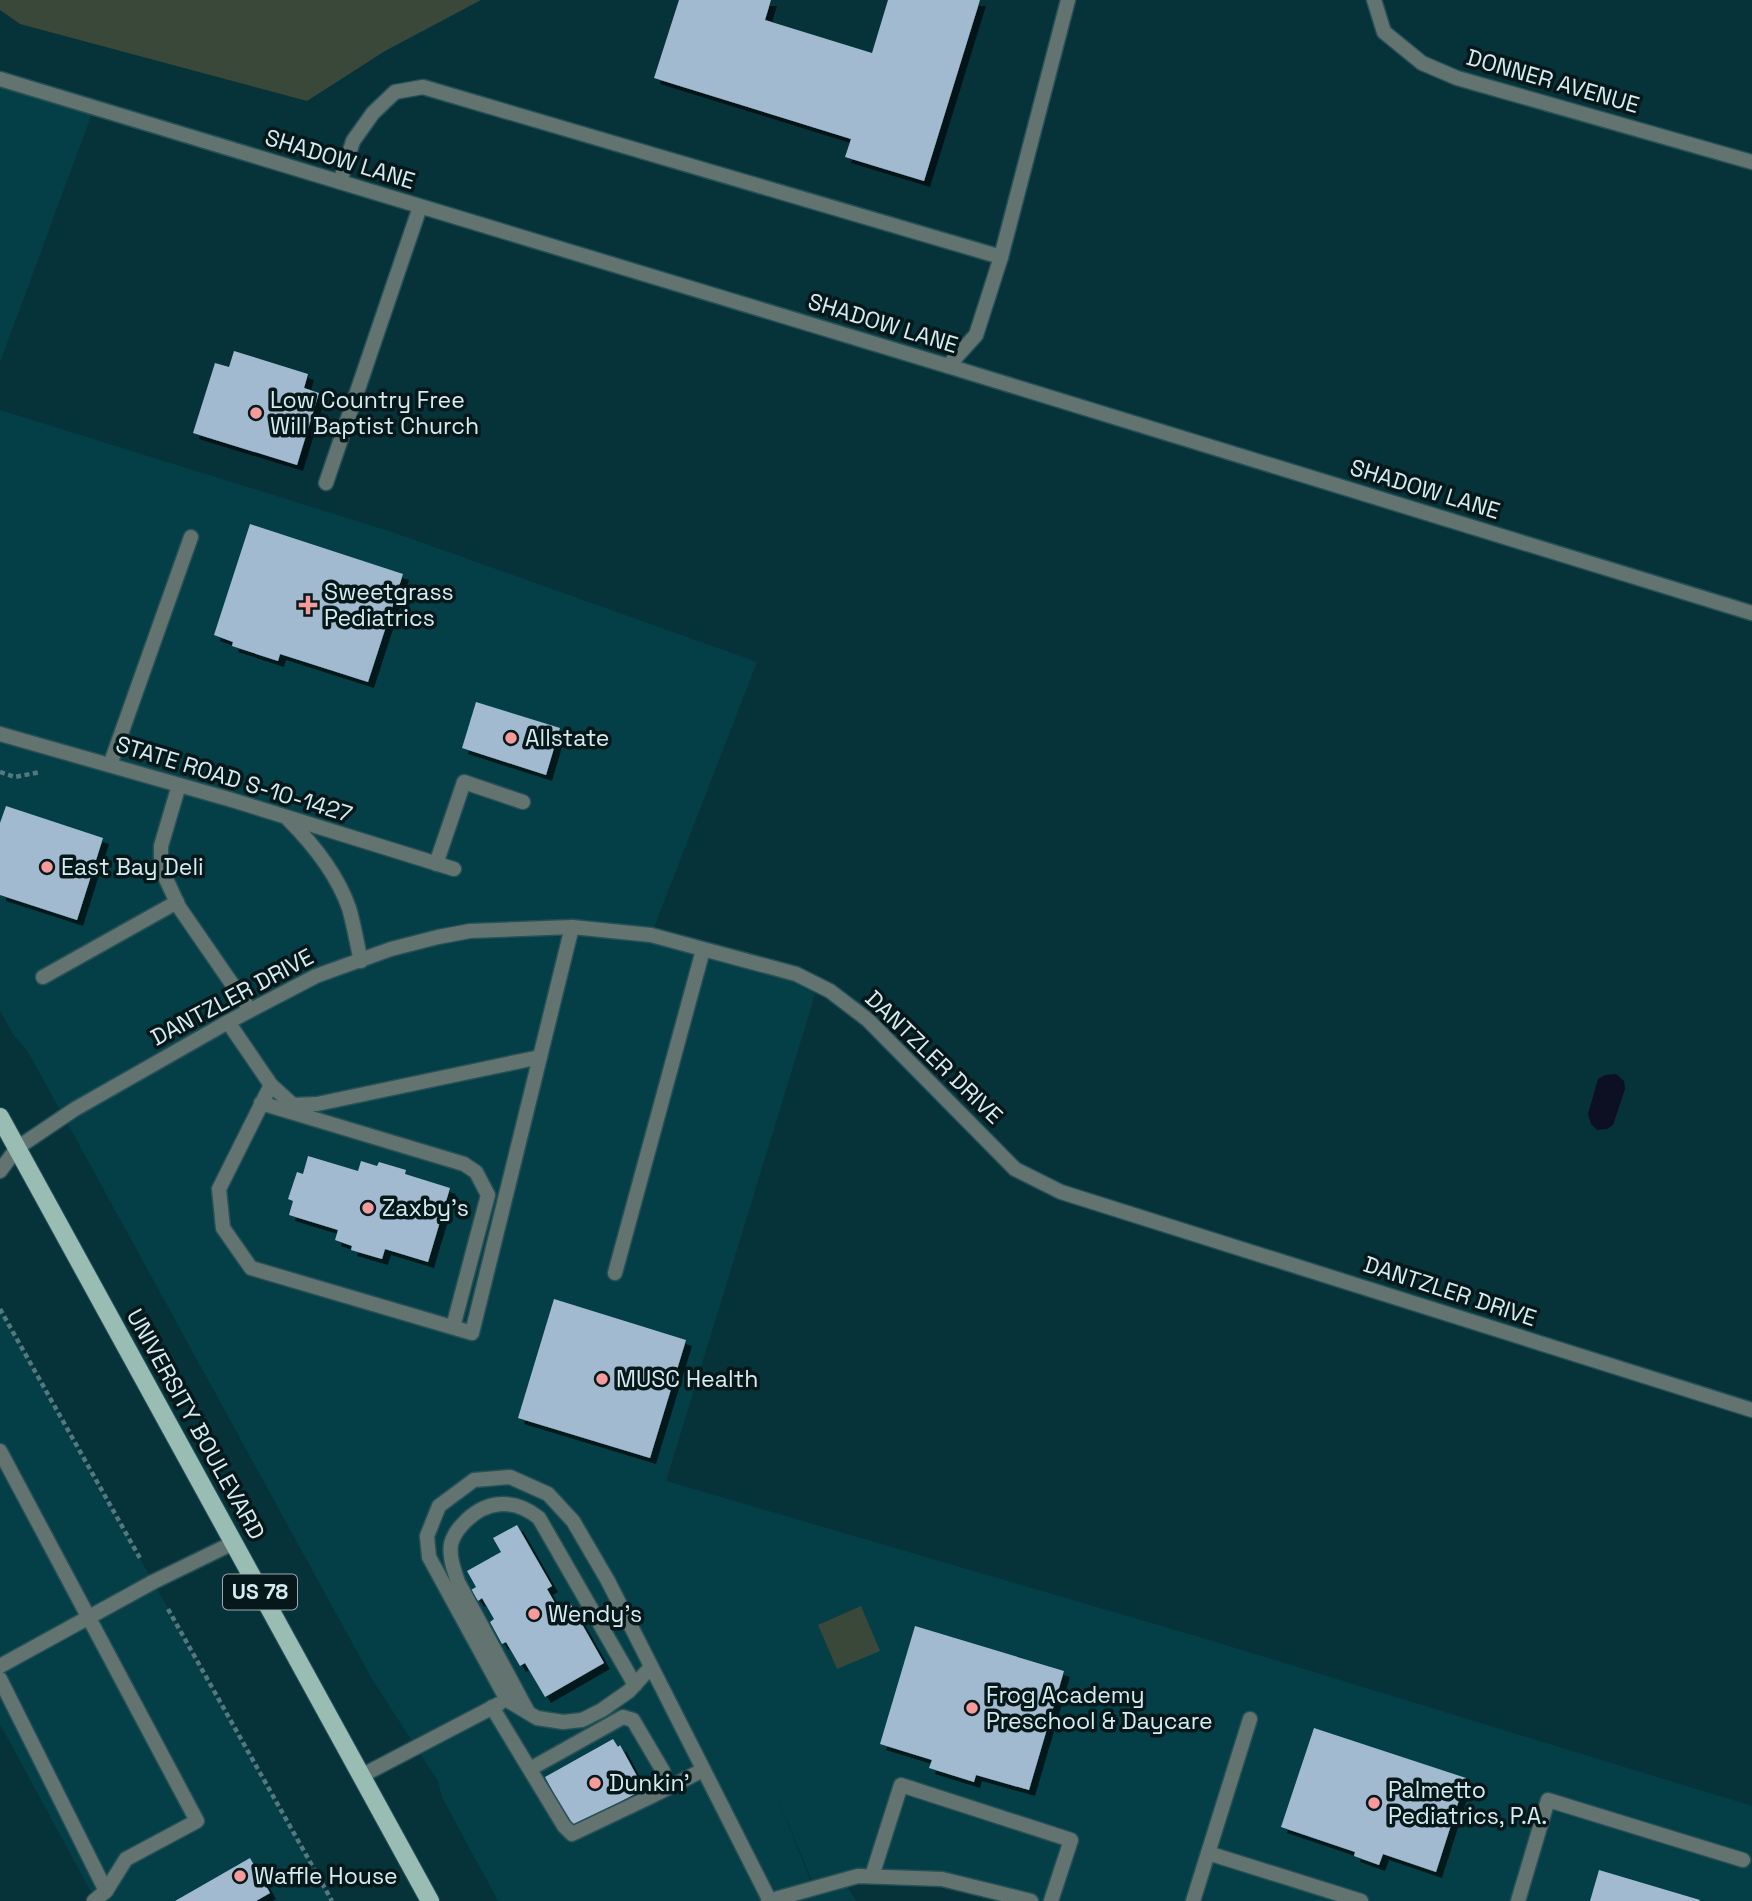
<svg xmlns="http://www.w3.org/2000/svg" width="1752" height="1901" viewBox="0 0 1752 1901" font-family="'Space Grotesk',sans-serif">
  <defs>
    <filter id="shadow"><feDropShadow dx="6" dy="6" stdDeviation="0" flood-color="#0009"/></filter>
  </defs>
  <rect width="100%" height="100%" fill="#06333a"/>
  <g fill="#043f47">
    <path d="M0,79L94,108L0,362Z"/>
    <path d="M0,410L389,531L757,662L651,935L818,985L666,1481L1206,1639L1752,1806V1901H1031L942,1879L844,1881L856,1901H768L815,1888L773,1787L813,1887L758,1901H498L442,1797L438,1781L372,1679L64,1117L27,1050L13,1034L0,1011Z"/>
    <path d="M0,1309L332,1901H96L0,1724Z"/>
  </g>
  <g fill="#3a483a">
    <path d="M0,0H481L385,51L307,101L20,24L0,10Z"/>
    <path d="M861,1606L880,1651L837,1669L818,1625Z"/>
  </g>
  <path fill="#0d0f22" d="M1616,1074L1624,1081L1625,1089L1613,1125L1607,1129L1597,1130L1591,1124L1588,1114L1598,1079L1605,1075Z"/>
  <g fill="#a2bacf" filter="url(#shadow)">
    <path d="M679,0H771L765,20L872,53L888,0H980L924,181L845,157L851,139L654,78Z"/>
    <path d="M234,351L308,374L304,388L319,393L297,465L193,433L215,363L229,367Z"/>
    <path d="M250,524L403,574L368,682L280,654L278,661L232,646L233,642L214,635Z"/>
    <path d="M476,702L560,728L546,775L462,748Z"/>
    <path d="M6,806L103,838L77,920L0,895V823Z"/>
    <path d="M308,1156L358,1171L361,1161L377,1166L379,1162L406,1170L405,1174L450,1188L428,1262L385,1249L382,1259L351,1250L352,1246L335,1240L338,1230L289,1215L293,1201L288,1199L297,1172L303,1174Z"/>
    <path d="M554,1299L686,1340L650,1458L518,1418Z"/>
    <path d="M517,1525L552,1586L547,1589L559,1610L570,1603L604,1663L545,1697L525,1663L520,1666L506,1642L502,1644L490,1622L494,1619L482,1598L478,1601L471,1590L476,1587L467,1571L501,1552L493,1538Z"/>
    <path d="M915,1626L1064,1671L1029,1790L976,1775L974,1782L929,1768L932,1760L880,1744Z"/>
    <path d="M1314,1728L1466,1778L1436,1872L1383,1854L1379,1865L1354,1856L1355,1852L1281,1827Z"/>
    <path d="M613,1739L618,1747L620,1745L644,1789L572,1828L545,1777Z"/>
    <path d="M250,1858L270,1893L256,1901H175Z"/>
    <path d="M1599,1870L1700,1900L1699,1901H1590Z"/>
  </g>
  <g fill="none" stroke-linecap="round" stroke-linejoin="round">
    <defs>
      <g id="lane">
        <path d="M340,182L353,141L373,113L395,92L423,87L1001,257"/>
        <path d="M948,366L976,335L986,304L1001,257L1068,0"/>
        <path d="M326,483L420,207"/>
        <path d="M110,765L191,537"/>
        <path d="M179,785L161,846V868L179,907L250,1010"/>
        <path d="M436,864L464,782L523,802"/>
        <path d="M43,977L177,902"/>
        <path d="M228,1022L271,1085L293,1105L317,1104L540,1057"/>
        <path d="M271,1085L219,1189L223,1228L251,1268L472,1333L572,927"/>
        <path d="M261,1103L464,1164L476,1172L488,1195L453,1327"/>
        <path d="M615,1273L703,950"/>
        <path d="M0,1451L197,1821L126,1859L106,1891"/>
        <path d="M0,1666L153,1582L233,1543"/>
        <path d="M651,1667L629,1691L602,1710L582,1720L563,1722L537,1718L507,1700L429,1557L427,1536L439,1506L474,1480L510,1477L548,1494L573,1521L608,1581L770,1901"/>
        <path d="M0,1679L106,1891L94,1901"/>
        <path d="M492,1707L564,1826L572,1834L654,1795L664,1783L663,1771L633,1720L623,1717L530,1769"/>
        <path d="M528,1712L458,1582C454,1570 449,1557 451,1544C453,1537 457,1530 462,1525C484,1500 513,1497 539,1518L635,1685"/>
        <path d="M361,1776L499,1704"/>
        <path d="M658,1793L703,1770"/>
        <path d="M1208,1853L1361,1901"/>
        <path d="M872,1876L901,1785L1071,1840L1051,1901"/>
        <path d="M1193,1901L1250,1719"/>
        <path d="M1518,1901L1548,1800L1743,1860"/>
      </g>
      <g id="street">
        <path d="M1374,0L1384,32L1422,63L1457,78L1752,162"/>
        <path d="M0,79L948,366L1752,613"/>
        <path d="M0,734L232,800L454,869"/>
        <path d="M288,819C313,844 337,874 349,908C354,925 357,944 361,961"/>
        <path d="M0,1171L17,1148L75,1109L228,1022L316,976L391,949L438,937L470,931L572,927L651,935L796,974L830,991L868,1020L1015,1169L1061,1192L1752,1410"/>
        <path d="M768,1901L858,1876L942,1879L1031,1901"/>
      </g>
      <path id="primary" d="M0,1117L430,1901"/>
    </defs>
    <use href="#lane" stroke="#275157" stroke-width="17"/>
    <use href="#street" stroke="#275157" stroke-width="17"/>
    <use href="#primary" stroke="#275157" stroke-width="20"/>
    <g stroke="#54787e" stroke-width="4.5" stroke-dasharray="5 3.5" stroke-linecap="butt">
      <path d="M0,772L15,777L40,772"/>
      <path d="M0,1309L141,1560"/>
      <path d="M168,1609L332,1901"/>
    </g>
    <use href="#lane" stroke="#637470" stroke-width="14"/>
    <use href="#street" stroke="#637470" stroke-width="14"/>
    <use href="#primary" stroke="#99bcb3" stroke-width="18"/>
  </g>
  <g fill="#f59b9c" stroke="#07181b" stroke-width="2.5">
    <circle cx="256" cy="413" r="7"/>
    <path d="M304.5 594.5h7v7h7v7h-7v7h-7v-7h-7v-7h7z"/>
    <circle cx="511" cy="738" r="7"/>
    <circle cx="47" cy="867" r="7"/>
    <circle cx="368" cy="1208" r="7"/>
    <circle cx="602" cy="1379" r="7"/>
    <circle cx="534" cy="1614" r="7"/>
    <circle cx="972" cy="1708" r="7"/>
    <circle cx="595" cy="1783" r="7"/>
    <circle cx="1374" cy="1803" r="7"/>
    <circle cx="240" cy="1876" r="7"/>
  </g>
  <g text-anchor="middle" stroke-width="7" stroke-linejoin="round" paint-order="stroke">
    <rect fill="#07181b" stroke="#99acb1" stroke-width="2" x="223" y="1574.5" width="74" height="35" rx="5"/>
    <g font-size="21" font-weight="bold" fill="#d7ecf1">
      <text x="260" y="1599">US 78</text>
    </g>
    <g font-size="23" fill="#d7ecf1" stroke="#07181b">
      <text transform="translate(1553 81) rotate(16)" y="8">DONNER AVENUE</text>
      <text transform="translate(340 159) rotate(17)" y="8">SHADOW LANE</text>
      <text transform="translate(883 323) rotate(17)" y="8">SHADOW LANE</text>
      <text transform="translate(1425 489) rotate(17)" y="8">SHADOW LANE</text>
      <text transform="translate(234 779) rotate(17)" y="8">STATE ROAD S-10-1427</text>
      <text transform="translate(232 997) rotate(-28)" y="8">DANTZLER DRIVE</text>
      <text transform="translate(934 1057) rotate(44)" y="8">DANTZLER DRIVE</text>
      <text transform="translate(1450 1291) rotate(18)" y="8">DANTZLER DRIVE</text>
      <text transform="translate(196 1424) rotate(61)" y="8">UNIVERSITY BOULEVARD</text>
    </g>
    <g font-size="23" fill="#d7ecf1" stroke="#07181b" text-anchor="start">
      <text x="270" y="408">Low Country Free<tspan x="270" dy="26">Will Baptist Church</tspan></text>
      <text x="324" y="600">Sweetgrass<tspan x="324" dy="26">Pediatrics</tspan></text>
      <text x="525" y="746">Allstate</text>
      <text x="61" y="875">East Bay Deli</text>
      <text x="382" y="1216">Zaxby's</text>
      <text x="616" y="1387">MUSC Health</text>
      <text x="548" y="1622">Wendy's</text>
      <text x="986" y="1703">Frog Academy<tspan x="986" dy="26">Preschool &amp; Daycare</tspan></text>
      <text x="609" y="1791">Dunkin'</text>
      <text x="1388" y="1798">Palmetto<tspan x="1388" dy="26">Pediatrics, P.A.</tspan></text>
      <text x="254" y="1884">Waffle House</text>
    </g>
  </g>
</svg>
